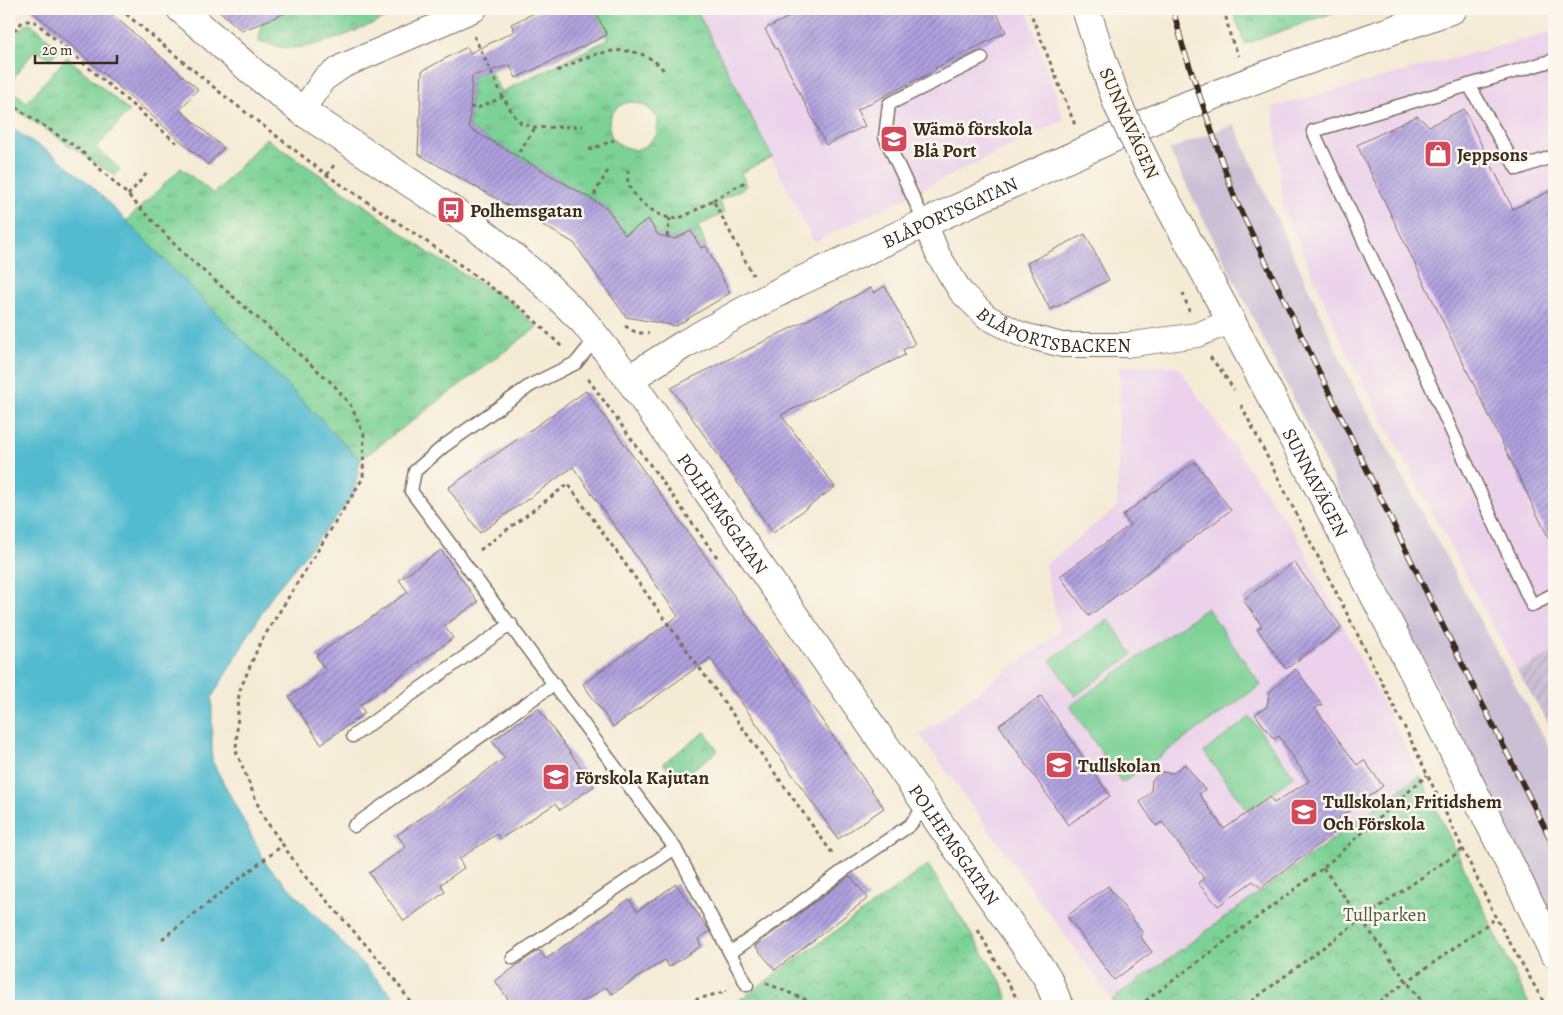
<svg xmlns="http://www.w3.org/2000/svg" width="1563" height="1015" viewBox="0 0 1563 1015" font-family="Alegreya,serif">
  <defs>
    <pattern id="industrial-furrows" width="10" height="10" patternUnits="userSpaceOnUse" patternTransform="scale(1.25)"><rect width="10" height="10" fill="#cbbfd5"/><path d="M-1 1l2-2M0 10L10 0M9 11l2-2" fill="none" stroke="#afa4b6"/></pattern>
    <pattern id="grass-tufts" width="24" height="20" patternUnits="userSpaceOnUse" patternTransform="scale(1.25)"><rect width="24" height="20" fill="#7bd195"/><path d="M3 7l-1-3M5 7V3M7 7l1-3M15 17l-1-3M17 17v-4M19 17l1-3" fill="none" stroke="#66aa79"/></pattern>
    <pattern id="park-crowns" width="20" height="18" patternUnits="userSpaceOnUse" patternTransform="scale(1.25)"><rect width="20" height="18" fill="#7bd195"/><path d="M2 6a3 3 0 1 1 6 0M12 15a3 3 0 1 1 6 0" fill="none" stroke="#66aa79"/></pattern>
    <pattern id="building-hatch" width="6" height="6" patternUnits="userSpaceOnUse" patternTransform="scale(1.25)"><rect width="6" height="6" fill="#aea0df"/><path d="M-1 1l2-2M0 6l6-6M5 7l2-2" fill="none" stroke="#8f83b4"/></pattern>
  </defs>
  <rect width="100%" height="100%" fill="#fbf7ec"/>
  <filter id="ink" filterUnits="userSpaceOnUse"><feTurbulence type="fractalNoise" baseFrequency=".02" numOctaves="2"/><feDisplacementMap in="SourceGraphic" scale="10" xChannelSelector="R" yChannelSelector="G"/><feConvolveMatrix kernelMatrix="1 2 1 2 8 2 1 2 1" color-interpolation-filters="sRGB"/></filter>
  <filter id="wash" filterUnits="userSpaceOnUse"><feTurbulence type="fractalNoise" baseFrequency=".0096" numOctaves="4" result="noise"/><feDisplacementMap in="SourceGraphic" scale="20" xChannelSelector="R" yChannelSelector="G"/><feGaussianBlur stdDeviation="1.12" result="paint"/><feColorMatrix in="noise" values="0 0 0 0 0 0 0 0 0 0 0 0 0 0 0 0 0 1.4 0 .05"/><feComposite in="paint" operator="in"/></filter>
  <g filter="url(#wash)">
    <rect width="100%" height="100%" fill="#f4ebd5"/>
    <g fill="#ebd1eb">
      <path d="M696,9H1027L1064,120L814,242Z"/>
      <path d="M1554,31V652L1517,671L1345,349L1283,207L1273,107Z"/>
      <path d="M1120,366H1177L1298,538L1420,775L1112,1000L920,735L1060,632L1045,565L1117,507Z"/>
    </g>
    <path fill="url(#industrial-furrows)" d="M1554,652V732L1517,671Z"/>
    <path fill="#cbbfd5" d="M1234,124L1349,377L1502,661L1554,755V921L1169,150Z"/>
    <g fill="url(#grass-tufts)" stroke="#5b7e5a" fill-rule="evenodd">
      <path d="M594,9H696L772,157L741,173L747,186L719,201L725,213L698,226L706,246L701,248L691,231L675,239L658,235L648,219L625,235L607,208L469,128L472,76L490,70L501,92L607,40V35ZM630,102C644,103 649,108 658,118L657,135L644,147L635,150C627,148 618,145 613,139C603,123 612,105 630,102Z"/>
      <path d="M1232,9H1344L1245,44Z"/>
      <path d="M28,23L32,24L59,49L50,60L35,50L9,84V41Z"/>
      <path d="M67,57L129,111L96,148L120,169L115,176L9,105V88L27,102Z"/>
      <path d="M266,138L373,211L430,254L513,303L537,327L360,460L126,221L181,168L214,194Z"/>
    </g>
    <g fill="url(#park-crowns)" stroke="#5b7e5a">
      <path d="M263,9H406C372,23 317,53 281,47C273,46 266,43 259,41Z"/>
      <path d="M705,732L718,751L677,781L663,763Z"/>
      <path d="M1420,775L1530,1006H1113L1112,1000Z"/>
      <path d="M928,865L1003,985L1010,1006H731Z"/>
    </g>
    <g fill="#7bd195" stroke="#5b7e5a">
      <path d="M1207,608L1261,685L1122,783L1070,706Z"/>
      <path d="M1108,619L1133,654L1075,696L1050,660Z"/>
      <path d="M1250,717L1294,776L1248,811L1204,752Z"/>
    </g>
    <path fill="#53bbd0" stroke="#477277" d="M9,127L54,155L93,187L360,460L354,495L273,594L212,697V761L267,865L396,999L400,1006H9Z"/>
    <g id="blocks">
      <g fill="url(#building-hatch)">
        <path d="M30,9H106L198,89L180,110L224,148L208,165Z"/>
        <path d="M217,9H295L242,31Z"/>
        <path d="M543,9H594L607,35L516,78L510,65L472,76L469,128L607,208L625,235L648,219L658,235L675,239L691,231L701,248L706,246L730,293L676,326L626,317L574,243L418,154L422,71L467,47L470,53L515,31L511,24Z"/>
        <path d="M805,9H995L1006,32L935,68L936,70L857,110L865,126L826,145L777,48L776,49L765,29Z"/>
        <path d="M1464,109L1513,209L1554,189V549L1357,145L1417,116L1429,126Z"/>
        <path d="M1085,234L1109,280L1050,310L1027,263Z"/>
        <path d="M885,286L915,344L903,350L905,355L781,415L835,487L773,533L671,388L871,288L874,293Z"/>
        <path d="M586,391L724,582L884,808L838,839L710,658L613,727L583,684L678,616L573,467L480,533L448,488Z"/>
        <path d="M1195,462L1231,510L1089,616L1060,576L1130,525L1123,515Z"/>
        <path d="M441,550L478,602L444,626L453,638L360,705L365,713L321,744L289,697L326,671L316,656L408,592L399,580Z"/>
        <path d="M1294,562L1342,628L1286,669L1257,629L1262,626L1243,600Z"/>
        <path d="M1296,669L1322,705L1315,708L1357,765L1364,760L1383,786L1338,819L1342,827L1261,888L1253,881L1218,906L1198,883L1204,878L1162,822L1156,826L1140,802L1151,792L1152,780L1161,772L1173,773L1185,764L1205,790L1199,794L1224,829L1270,797L1274,803L1309,781L1279,736L1274,739L1255,714L1267,707L1269,693Z"/>
        <path d="M1041,696L1110,796L1068,825L999,725Z"/>
        <path d="M538,708L594,786L560,810L555,804L500,839L497,834L459,859L464,868L441,884L445,892L404,921L369,873L406,847L397,835L505,758L492,741Z"/>
        <path d="M850,876L868,898L775,970L755,946Z"/>
        <path d="M676,884L710,931L698,939L701,946L669,967L665,960L612,994L606,987L577,1006H513L495,981L539,950L546,959L629,899L637,911Z"/>
        <path d="M1108,886L1143,933L1140,936L1152,952L1114,980L1067,916Z"/>
      </g>
    </g>
  </g>
  <g filter="url(#ink)">
    <use href="#blocks" fill-opacity="0" stroke="#7c6e5e" stroke-width="1"/>
    <g fill="none" stroke-linecap="round" stroke-linejoin="round">
      <defs>
        <g id="service">
          <path d="M1554,60L1313,131L1532,605L1554,594"/>
          <path d="M1469,85L1517,169L1554,156"/>
          <path d="M925,223L885,137L889,104L982,58"/>
          <path d="M597,337L576,363L531,385L444,446L415,471L411,491L675,848L730,953"/>
          <path d="M353,736L511,624"/>
          <path d="M354,826L554,684"/>
          <path d="M513,958L675,848"/>
          <path d="M747,985L730,953L784,915L844,870L910,825L926,805"/>
        </g>
        <g id="minor">
          <path d="M302,111L324,79L343,66L475,9"/>
          <path id="s1" d="M925,223L938,255L961,292L987,317L1020,334L1062,345H1126L1197,335L1232,321"/>
        </g>
        <g id="tertiary">
          <path id="s2" d="M181,9L254,73L302,111L474,225L540,279L584,322L629,379L1047,977L1059,1006"/>
          <path id="s3" d="M629,379L683,345L740,313L796,283L925,223L1175,110L1285,68L1453,9"/>
        </g>
        <g id="secondary">
          <path d="M1086,9L1099,50L1118,105"/>
          <path id="s4" d="M1149,169C1290,427 1424,689 1554,953"/>
        </g>
      </defs>
      <use href="#service" stroke="#7c6e5e" stroke-width="15"/>
      <use href="#minor" stroke="#7c6e5e" stroke-width="26"/>
      <use href="#tertiary" stroke="#7c6e5e" stroke-width="30"/>
      <use href="#secondary" stroke="#7c6e5e" stroke-width="30"/>
      <g stroke="#7c6e5e" stroke-width="3" stroke-dasharray="4 4" stroke-linecap="butt">
        <path d="M120,9L222,94L327,175L445,254L526,312L562,347"/>
        <path d="M1029,9L1075,125"/>
        <path d="M1224,9L1231,39L1239,56"/>
        <path d="M474,36L503,97L513,114L521,123L535,128L583,126"/>
        <path d="M9,37L23,21H34L178,144"/>
        <path d="M557,71C585,57 621,40 651,59C657,62 661,68 666,72"/>
        <path d="M9,103L79,149L128,195L182,252L333,384L351,406L364,435L363,478L260,643L239,692L236,751L262,815L304,875L388,970L413,1006"/>
        <path d="M470,107L478,108L503,97"/>
        <path d="M589,150L614,140"/>
        <path d="M519,152L535,128"/>
        <path d="M628,170C628,175 627,182 629,186C635,200 662,222 679,218C689,215 704,205 713,200L753,275"/>
        <path d="M327,175L334,165"/>
        <path d="M128,195L148,172"/>
        <path d="M594,195L610,167"/>
        <path d="M713,200L745,182"/>
        <path d="M667,237L670,218"/>
        <path d="M1183,293L1189,311"/>
        <path d="M625,326L637,333H649"/>
        <path d="M1210,357L1223,373L1234,390"/>
        <path d="M588,379L719,560"/>
        <path d="M1241,405L1405,728L1496,918L1546,1006"/>
        <path d="M480,550L568,484L832,853"/>
        <path d="M1323,868L1425,1006"/>
        <path d="M978,930L1021,1006"/>
        <path d="M162,939L283,845"/>
        <path d="M766,983L820,1006"/>
        <path d="M672,1006L727,991"/>
        <path d="M1139,1006L1323,868L1427,775"/>
        <path d="M1245,1006L1360,920L1463,849"/>
        <path d="M1373,1006L1496,918"/>
      </g>
      <use href="#service" stroke="#fff" stroke-width="12"/>
      <use href="#minor" stroke="#fff" stroke-width="24"/>
      <use href="#tertiary" stroke="#fff" stroke-width="28"/>
      <use href="#secondary" stroke="#fff" stroke-width="28"/>
      <defs>
        <path id="rail" d="M1173,9L1183,47L1235,199L1442,624L1554,846"/>
      </defs>
      <use href="#rail" stroke="#3b2a1e" stroke-width="5.5"/>
      <use href="#rail" stroke="#fbf7ec" stroke-width="4" stroke-dasharray="11" stroke-linecap="butt"/>
      <defs>
        <path id="secondary-bridge" d="M1118,105L1149,169"/>
      </defs>
      <use href="#secondary-bridge" stroke="#7c6e5e" stroke-width="30" stroke-linecap="butt"/>
      <use href="#secondary-bridge" stroke="#fff" stroke-width="28"/>
    </g>
  </g>
  <defs>
    <symbol id="school-square" viewBox="-11 -11 22 22"><rect x="-9" y="-9" width="18" height="18" rx="4" fill="#d1495b" stroke="#fbf7ec"/><path d="M0-5L7-2L0 1L-7-2ZM-4 1L0 2.5L4 1V4Q0 6-4 4Z" fill="#fff"/></symbol>
    <symbol id="shop-square" viewBox="-11 -11 22 22"><rect x="-9" y="-9" width="18" height="18" rx="4" fill="#d1495b" stroke="#fbf7ec"/><path d="M-5-2.5h2.3a2.7 3.5 0 0 1 5.4 0H5L5.5 6h-11ZM-1.5-2.5h3a1.5 2.3 0 0 0-3 0Z" fill="#fff"/></symbol>
    <symbol id="bus-square" viewBox="-11 -11 22 22"><rect x="-9" y="-9" width="18" height="18" rx="4" fill="#d1495b" stroke="#fbf7ec"/><path d="M-5-6H5V4H4V6H2V4H-2V6H-4V4H-5ZM-3.5-4V0h7V-4ZM-3.5 1.2v1.5H-2V1.2ZM2 1.2v1.5H3.5V1.2Z" fill="#fff"/></symbol>
  </defs>
  <g fill-rule="evenodd">
    <use href="#school-square" x="878" y="123" width="32" height="32"/>
    <use href="#shop-square" x="1422" y="138" width="32" height="32"/>
    <use href="#bus-square" x="435" y="194" width="32" height="32"/>
    <use href="#school-square" x="1043" y="749" width="32" height="32"/>
    <use href="#school-square" x="540" y="761" width="32" height="32"/>
    <use href="#school-square" x="1288" y="796" width="32" height="32"/>
  </g>
  <g text-anchor="middle" stroke-width="5" stroke-linejoin="round" paint-order="stroke">
    <g font-size="19" fill="#3b2a1e" stroke="#fbf7ec">
      <text transform="translate(1130 123) rotate(66)" y="7">SUNNAVÄGEN</text>
      <text dy="7" stroke="none"><textPath href="#s3" startOffset="362">BLÅPORTSGATAN</textPath></text>
      <text dy="7" stroke="none"><textPath href="#s1" startOffset="184">BLÅPORTSBACKEN</textPath></text>
      <text dy="7" stroke="none"><textPath href="#s4" startOffset="355">SUNNAVÄGEN</textPath></text>
      <text dy="7" stroke="none"><textPath href="#s2" startOffset="748">POLHEMSGATAN</textPath></text>
      <text dy="7" stroke="none"><textPath href="#s2" startOffset="1152">POLHEMSGATAN</textPath></text>
    </g>
    <g font-size="19" font-weight="bold" fill="#3b2a1e" stroke="#fbf7ec" text-anchor="start">
      <text x="913" y="135">Wämö förskola<tspan x="913" dy="22">Blå Port</tspan></text>
      <text x="1457" y="161">Jeppsons</text>
      <text x="470" y="217">Polhemsgatan</text>
      <text x="1078" y="772">Tullskolan</text>
      <text x="575" y="784">Förskola Kajutan</text>
      <text x="1323" y="808">Tullskolan, Fritidshem<tspan x="1323" dy="22">Och Förskola</tspan></text>
    </g>
    <g font-size="19" fill="#4e5c42" stroke="#fbf7ec">
      <text x="1385" y="921">Tullparken</text>
    </g>
  </g>
  <rect width="1563" height="1015" fill="none" stroke="#fbf7ec" stroke-width="30"/>
  <path d="M35 55v8h82v-8" fill="none" stroke="#3b2a1e" stroke-width="2.5"/>
  <text x="42" y="55" font-size="15" fill="#3b2a1e" stroke="#fbf7ec" stroke-width="4" paint-order="stroke">20 m</text>
</svg>
